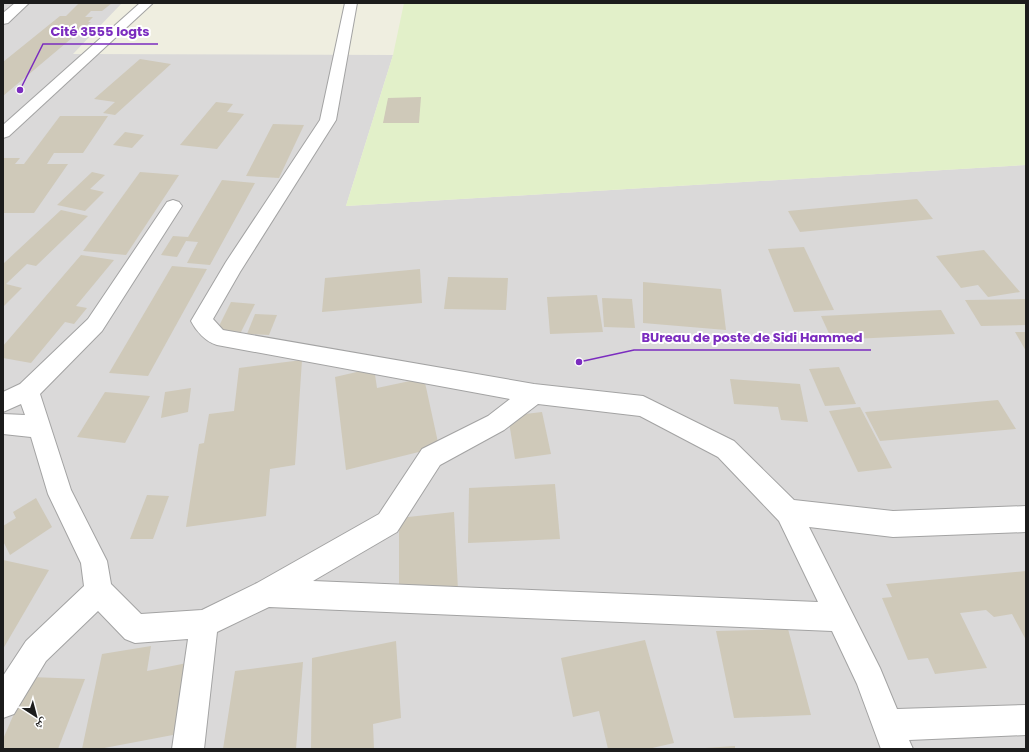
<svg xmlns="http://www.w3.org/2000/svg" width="1029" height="752" viewBox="0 0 1029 752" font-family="Poppins,'Noto Naskh Arabic',sans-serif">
  <rect width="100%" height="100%" fill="#efeee0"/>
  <path fill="#dad9d9" d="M3,3H122L73,54L393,55L346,206L1026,165V749H3Z"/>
  <path fill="#e2f0c9" d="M404,3H1026V165L346,206L393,55Z"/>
  <g fill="#cfc9b9">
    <path d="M79,3H112L102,11H91L85,17H93L88,22H91L3,96V62L60,16H66Z"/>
    <path d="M140,59L171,64L115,115L103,113L115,102L94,99Z"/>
    <path d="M421,97L419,123H383L388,98Z"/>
    <path d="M216,102L233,104L227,112L244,114L217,149L180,145Z"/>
    <path d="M60,116H108L83,153H54L47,164H68L34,213H3V158H20L15,164H24Z"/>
    <path d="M273,124L304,125L279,178L246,176Z"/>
    <path d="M125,132L144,135L132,148L113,145Z"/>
    <path d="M92,172L105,175L90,189L104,192L85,211L57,205Z"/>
    <path d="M140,172L179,175L126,255L83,251Z"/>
    <path d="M222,180L255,183L210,265L187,263L198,242L186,241L177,257L161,255L173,236L188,237Z"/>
    <path d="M917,199L933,219L800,232L788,211Z"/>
    <path d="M61,210L88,216L36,266L27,264L6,284L22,288L3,307V264Z"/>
    <path d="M804,247L834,310L794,312L768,249Z"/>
    <path d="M984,250L1020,292L988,297L978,285L961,288L936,256Z"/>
    <path d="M81,255L114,260L76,306L87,308L74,324L65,322L31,363L3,358V346Z"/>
    <path d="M172,266L207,269L148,376L109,373Z"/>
    <path d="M420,269L422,303L322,312L325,278Z"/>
    <path d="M448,277L508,278L506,310L444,309Z"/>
    <path d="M643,282L721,289L726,330L643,323Z"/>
    <path d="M597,295L603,332L550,334L547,297Z"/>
    <path d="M602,298L632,299L635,328L604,327Z"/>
    <path d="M1026,299V325L981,326L965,300Z"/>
    <path d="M231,302L255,304L241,332L217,330Z"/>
    <path d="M941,310L955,334L832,340L821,316Z"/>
    <path d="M255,314L277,315L269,335L247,334Z"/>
    <path d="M1015,332H1026V351Z"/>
    <path d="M302,360L295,465L270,469L266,516L186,527L199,444L204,443L209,414L234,411L239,368Z"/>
    <path d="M839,367L856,404L825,406L809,369Z"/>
    <path d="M374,368L377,388L424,378L439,447L346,470L335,377Z"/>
    <path d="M730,379L800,384L808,422L781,420L778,407L734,404Z"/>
    <path d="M191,388L188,412L161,418L165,392Z"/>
    <path d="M105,392L150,396L125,443L77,437Z"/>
    <path d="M998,400L1016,429L880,441L865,412Z"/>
    <path d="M860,407L892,468L858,472L829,411Z"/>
    <path d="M542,412L551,454L515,459L508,416Z"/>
    <path d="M555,484L560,539L468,543L469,488Z"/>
    <path d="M147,495L169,496L153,539H130Z"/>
    <path d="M36,498L52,527L10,555L3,541V526L16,518L13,512Z"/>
    <path d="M454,512L458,590L399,596V518Z"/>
    <path d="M3,560L49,570L3,649Z"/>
    <path d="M1026,571V640L1012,614L994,617L986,610L960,613L987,668L935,674L928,658L908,660L882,598L892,597L886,584Z"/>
    <path d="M788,629L811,715L734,718L716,631Z"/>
    <path d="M645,640L674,743L648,749H608L599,711L573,717L561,658Z"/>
    <path d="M396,641L401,718L373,724L374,749H311L312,658Z"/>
    <path d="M151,646L147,671L187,663L178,734L99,749H82L102,654Z"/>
    <path d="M303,662L296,749H223L235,671Z"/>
    <path d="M30,677L85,679L58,749H3V739Z"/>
    <path d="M735,746V749H705V748Z"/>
  </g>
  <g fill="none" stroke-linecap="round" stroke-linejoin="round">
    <defs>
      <g id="street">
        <path d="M15,3H29L8,23L3,24V13Z"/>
        <path d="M140,3H153L9,136L3,138V125Z"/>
        <path d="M345,3H357L336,120L240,272L213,319L223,330L534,384L643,396L734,441L794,500L893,511L1026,506V532L893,537L809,527L880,668L897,709L1026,705V735L909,740L913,749H881L857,684L832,631L269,607L217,632L204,749H172L188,639L135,643L125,639L98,611L46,661L14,714L3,718V676L26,641L84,586L81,563L48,494L31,437L3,434V414L25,415L21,404L3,412V392L20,384L88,319L167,202L173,200L179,202L182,206L102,331L40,394L71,490L107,561L111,584L141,614L202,610L257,583L379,514L422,449L488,416L510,399L217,345C206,342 196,331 191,321L226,262L320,120ZM538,404L640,416L718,457L779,521L818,602L313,581L397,532L440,465L504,430Z"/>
      </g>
    </defs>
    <use href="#street" stroke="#a3a3a3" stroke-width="2"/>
    <use href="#street" fill="#fff" fill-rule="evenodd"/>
  </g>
  <path fill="none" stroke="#7b2cbf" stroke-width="1.5" d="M20 90L43 44H158M579 362L634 350H871"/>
  <g fill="#7b2cbf" stroke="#fff" stroke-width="1.5">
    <circle cx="20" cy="90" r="4"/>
    <circle cx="579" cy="362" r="4"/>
  </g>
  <g font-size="13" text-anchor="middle" font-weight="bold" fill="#7b2cbf" stroke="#fff" stroke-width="4" stroke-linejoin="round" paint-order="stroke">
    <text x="100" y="36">Cité 3555 logts</text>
    <text x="752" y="342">BUreau de poste de Sidi Hammed</text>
  </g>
  <rect width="1029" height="752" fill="none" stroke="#1c1c1c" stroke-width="8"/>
  <g transform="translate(36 716) rotate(144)" stroke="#ffffff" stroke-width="3" paint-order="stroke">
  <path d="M0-3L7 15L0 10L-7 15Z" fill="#1c1c1c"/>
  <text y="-6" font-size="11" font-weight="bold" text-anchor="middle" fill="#1c1c1c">ش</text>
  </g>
</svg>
